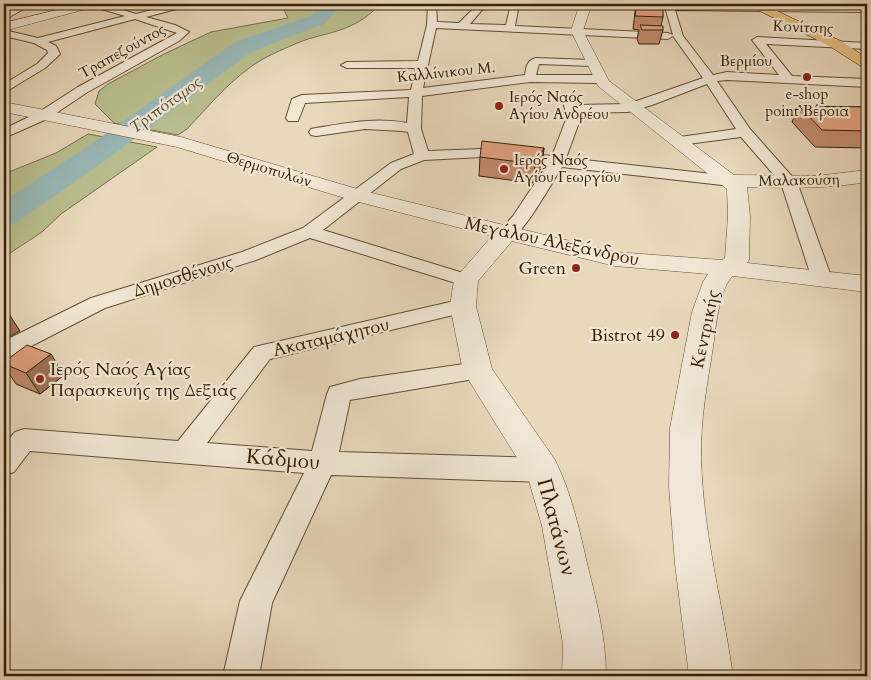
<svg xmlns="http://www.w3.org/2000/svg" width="871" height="680" viewBox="0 0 871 680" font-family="Cardo,serif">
  <rect width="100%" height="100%" fill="#e8d8bc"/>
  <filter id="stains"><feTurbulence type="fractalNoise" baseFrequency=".004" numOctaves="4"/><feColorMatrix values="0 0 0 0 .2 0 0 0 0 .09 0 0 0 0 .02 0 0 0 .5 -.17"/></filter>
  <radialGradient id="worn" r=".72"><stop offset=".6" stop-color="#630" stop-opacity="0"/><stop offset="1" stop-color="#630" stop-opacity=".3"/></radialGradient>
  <g fill="#b9be8e" stroke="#776f4a">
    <path d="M281,4L379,5C358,28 337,31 308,39C294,44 276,52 263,59C233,76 210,105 187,129L178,135L114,123L95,104L99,91L108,84L164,54L211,32L288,18Z"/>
    <path d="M88,134L157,147L61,214L42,232L4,257V174L56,153Z"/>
  </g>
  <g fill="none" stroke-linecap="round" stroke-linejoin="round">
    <path fill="#99b8b8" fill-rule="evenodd" d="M315,4H333L336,11L324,24L251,52L114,154L16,223L4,226V201L94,142L235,42L310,16L317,10Z"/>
    <defs>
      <g id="minor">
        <path d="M20,4H28L29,6L4,20V13Z"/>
        <path d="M90,4H103L136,14L175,4H189L188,6L146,17L175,25L189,32L179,41L86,93L49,118L4,138V129L39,112L78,87L177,33L135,19L48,42L56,46L60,54L58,56L45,68L4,93V84L37,64L48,53L47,50L34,43L4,36V30L38,38L125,16L91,6Z"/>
        <path d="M428,4H436L437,22L459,23L478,4H487L470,24L506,25L511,4H519L515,26L668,33L673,35L665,7L668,4L867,6V12L675,10L683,36L713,75L727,72L779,75L752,40L757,37L867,43V49L766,44L792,76L867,79V87L727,80L717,81L750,129L797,182L832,279L829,283L822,285L815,283L812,279L781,183L741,137L680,145L675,144L673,141L675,138L680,137L736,129L707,84L652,105L628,112L579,113L581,117L566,158L731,176L737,178L739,181L737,184L731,186L562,167C552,182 526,231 511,238C507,240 504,239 500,238L497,234L513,216L547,165L482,157L424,160L401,169L323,230L473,276L476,280L473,284L466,286L459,284L310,238L256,260L105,308L12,356L4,358V341L91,298L242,252L303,228L391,163L414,154L408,132L402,131L365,129L316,136L311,135L309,132L311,129L316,128C346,123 377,117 407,123L409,97L305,103L298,121H288L286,118L292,99L302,95L411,90L416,68H347L341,65L347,62L418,61L427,25ZM436,28L668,39L673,36L703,78L628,104L577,105L576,95H566L563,101L567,117L552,156L482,149L428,151L421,129L422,96L530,82L600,83L606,79L600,75H536L539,64L592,66L598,63L592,60L536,58C527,60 526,67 525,75L423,88Z"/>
        <path d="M463,299L470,301L474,306L470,311L270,359L207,443L312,451L327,394L330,387L360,379L478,362L486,365L490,371L486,377L350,400L339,452L543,458L553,462L557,470L553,478L543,482L331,475L272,603L259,676H223L240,601L304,473L30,451L14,472L4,475V445L15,432L24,429L178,441L254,347Z"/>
      </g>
      <g id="tertiary">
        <path d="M81,4H98L97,6L4,31V23Z"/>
        <path d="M583,4H593L589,12L583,31L609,81L734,175L816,176L867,170V182C827,189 787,188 747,187L750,216L749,260L747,263L867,276V292L733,276C720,287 716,324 714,340C710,369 704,398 702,427C696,508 722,597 733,676H689L675,564L669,487L670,428L692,312L703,282L708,274L615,266L512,241L478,281L476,306L492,369L555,460C571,492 579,528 587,563C596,600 606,637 606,676H562L563,644L552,582L542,526L527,474L463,371L450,306L454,280L492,236L351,200L177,147L4,112V102L181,137L364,191L615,252L722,260L725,258L728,216L727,189L598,86L571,31L577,12Z"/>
      </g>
      <path id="primary" d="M749,4H762L841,41L867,58V68L862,67L831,47L750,6Z"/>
    </defs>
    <use href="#minor" stroke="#624e33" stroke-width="2"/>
    <use href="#tertiary" stroke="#624e33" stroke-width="1"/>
    <use href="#primary" stroke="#352005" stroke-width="1"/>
    <use href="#minor" fill="#f0e6d3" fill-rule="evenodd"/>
    <use href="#tertiary" fill="#f0e6d3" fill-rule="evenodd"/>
    <use href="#primary" fill="#e4bc7e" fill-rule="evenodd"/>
  </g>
  <g fill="#c28a6d" stroke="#352005">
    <path d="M636,4H662L663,17L661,26L663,30L659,44H639L637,39L639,30L633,29Z"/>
    <path d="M799,106L867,107V148L815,147L792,122Z"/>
    <path d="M544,148L542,166L533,183L479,176L480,157Z"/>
    <path d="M4,362L64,375L40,394L16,384L4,366Z"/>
  </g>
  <g fill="#9e7159" stroke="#352005">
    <path d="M544,148L542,166L533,183L535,164Z"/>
    <path d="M7,311L20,331L4,339V312Z"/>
    <path d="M51,354L64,375L40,394L26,373Z"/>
  </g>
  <g fill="#e1a17f" stroke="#352005">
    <path d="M637,4H662L663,6V17L635,16Z"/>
    <path d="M640,25L663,26V30H642Z"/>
    <path d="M799,106L867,107V131L822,130Z"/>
    <path d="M482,141L544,148L535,164L480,157Z"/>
    <path d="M27,345L51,354L26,373L4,364V362Z"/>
  </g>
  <g fill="#8f2418" stroke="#f0e6d3" stroke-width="2">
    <circle cx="807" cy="77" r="5"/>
    <circle cx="499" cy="106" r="5"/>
    <circle cx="504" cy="169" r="5"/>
    <circle cx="576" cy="268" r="5"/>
    <circle cx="675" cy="335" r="5"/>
    <circle cx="40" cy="379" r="5"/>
  </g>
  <g text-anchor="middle" stroke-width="4.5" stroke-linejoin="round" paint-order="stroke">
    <g font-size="15" fill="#352005" stroke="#f0e6d3">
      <text transform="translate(803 27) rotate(3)" y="5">Κονίτσης</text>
      <text transform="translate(122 51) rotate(-29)" y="5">Τραπεζούντος</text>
      <text x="746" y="66">Βερμίου</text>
      <text transform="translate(446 72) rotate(-6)" y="5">Καλλίνικου Μ.</text>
      <text transform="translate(269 169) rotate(17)" y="5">Θερμοπυλών</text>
      <text transform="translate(799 180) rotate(-1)" y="5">Μαλακούση</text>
    </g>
    <g font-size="15" fill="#352005" stroke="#f0e6d3" text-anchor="start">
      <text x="807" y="99" text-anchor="middle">e-shop<tspan x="807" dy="17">point Βέροια</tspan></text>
      <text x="509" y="102">Ιερός Ναός<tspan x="509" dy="17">Αγίου Ανδρέου</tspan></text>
      <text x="514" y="165">Ιερός Ναός<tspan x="514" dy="17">Αγίου Γεωργίου</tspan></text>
    </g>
    <g font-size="16" font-style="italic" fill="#534e3b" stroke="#f0e6d3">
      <text transform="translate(165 104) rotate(-36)" y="6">Τριπόταμος</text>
    </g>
    <g font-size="18" fill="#352005" stroke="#f0e6d3">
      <text transform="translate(552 241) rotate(12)" y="6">Μεγάλου Αλεξάνδρου</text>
      <text transform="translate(183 276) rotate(-17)" y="6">Δημοσθένους</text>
      <text transform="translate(705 329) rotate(-78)" y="6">Κεντρικής</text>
      <text transform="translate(331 337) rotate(-13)" y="6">Ακαταμάχητου</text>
    </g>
    <g font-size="18" fill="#352005" stroke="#f0e6d3" text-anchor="end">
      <text x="566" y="274">Green</text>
      <text x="665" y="341">Bistrot 49</text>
      <text x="50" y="375" text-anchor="start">Ιερός Ναός Αγίας<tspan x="50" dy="21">Παρασκευής της Δεξιάς</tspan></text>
    </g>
    <g font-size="21" fill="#352005" stroke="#f0e6d3">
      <text transform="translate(283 459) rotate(5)" y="7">Κάδμου</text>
      <text transform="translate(557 527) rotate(75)" y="7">Πλατάνων</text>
    </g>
  </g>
  <rect width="871" height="680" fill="none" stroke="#e8d8bc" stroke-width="20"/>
  <rect x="5" y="5" width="861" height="670" fill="none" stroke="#352005" stroke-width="2.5"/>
  <rect x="10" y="10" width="851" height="660" fill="none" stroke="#352005"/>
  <rect width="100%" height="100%" filter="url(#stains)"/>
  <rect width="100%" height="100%" fill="url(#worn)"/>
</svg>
